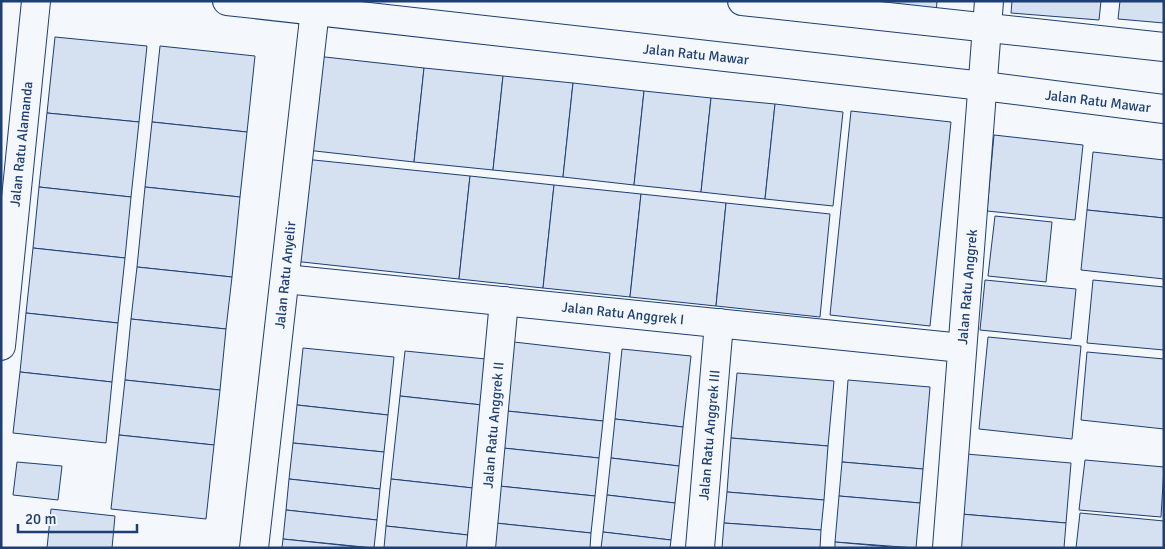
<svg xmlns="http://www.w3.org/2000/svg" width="1165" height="549" viewBox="0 0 1165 549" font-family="Signika,sans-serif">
  <rect width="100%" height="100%" fill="#f4f7fb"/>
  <g fill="#d5e0f0" stroke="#1d3f73">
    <path d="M868,1H937L936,14Z"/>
    <path d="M1012,1H1101L1099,20L1011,13Z"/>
    <path d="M1120,1H1164V23L1118,19Z"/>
    <path d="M55,37L147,46L139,122L47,113Z"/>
    <path d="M160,46L255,56L247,132L152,122Z"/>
    <path d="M316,56L424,68L414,162L306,150Z"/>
    <path d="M424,68L503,76L493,170L414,162Z"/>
    <path d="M503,76L573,83L563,177L493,170Z"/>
    <path d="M573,83L644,91L634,185L563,177Z"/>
    <path d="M644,91L711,98L701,192L634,185Z"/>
    <path d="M711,98L775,104L765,199L701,192Z"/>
    <path d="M775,104L843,112L833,206L765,199Z"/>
    <path d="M851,111L951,122L930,326L830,315Z"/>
    <path d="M47,113L139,122L131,197L39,187Z"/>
    <path d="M152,122L247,132L240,197L145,187Z"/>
    <path d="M994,135L1083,145L1075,220L987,211Z"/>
    <path d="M1093,152L1164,160V218L1087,210Z"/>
    <path d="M304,159L470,176L459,279L293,261Z"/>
    <path d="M470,176L554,185L543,288L459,279Z"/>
    <path d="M554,185L641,194L630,297L543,288Z"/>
    <path d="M39,187L131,197L125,258L33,248Z"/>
    <path d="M145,187L240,197L232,277L137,267Z"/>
    <path d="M641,194L726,203L716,306L630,297Z"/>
    <path d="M726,203L830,214L820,317L716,306Z"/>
    <path d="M1087,210L1164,218V279L1081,270Z"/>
    <path d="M995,216L1052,222L1046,282L988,276Z"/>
    <path d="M33,248L125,258L118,323L26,313Z"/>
    <path d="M137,267L232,277L226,329L131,319Z"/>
    <path d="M985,280L1076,289L1071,339L980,330Z"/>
    <path d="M1093,280L1164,287V350L1087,343Z"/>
    <path d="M26,313L118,323L112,382L20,372Z"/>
    <path d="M131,319L226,329L220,390L125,380Z"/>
    <path d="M988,337L1081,346L1072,439L979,429Z"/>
    <path d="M514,342L610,353L603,421L507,411Z"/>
    <path d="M303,348L394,357L388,415L297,405Z"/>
    <path d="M622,349L691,356L683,427L615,419Z"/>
    <path d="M405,351L486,359L482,405L400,396Z"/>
    <path d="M1087,352L1164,359V429L1081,420Z"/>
    <path d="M20,372L112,382L106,443L13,433Z"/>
    <path d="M737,373L834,381L828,446L731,438Z"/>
    <path d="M125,380L220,390L214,445L119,435Z"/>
    <path d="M848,380L930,387L923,469L842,462Z"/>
    <path d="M400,396L482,405L473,488L391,479Z"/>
    <path d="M297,405L388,415L384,452L293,443Z"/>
    <path d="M507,411L603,421L599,458L503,448Z"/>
    <path d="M615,419L683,427L679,466L611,458Z"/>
    <path d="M119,435L214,445L206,519L111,509Z"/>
    <path d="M731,438L828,446L824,500L727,492Z"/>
    <path d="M293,443L384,452L380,489L289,479Z"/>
    <path d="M503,448L599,458L595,496L499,486Z"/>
    <path d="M966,454L1071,463L1066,523L961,514Z"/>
    <path d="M611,458L679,466L675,503L607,495Z"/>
    <path d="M1085,460L1164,467L1161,517L1079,510Z"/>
    <path d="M17,462L62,466L58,500L13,495Z"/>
    <path d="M842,462L923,469L920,503L839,496Z"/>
    <path d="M289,479L380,489L377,520L286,510Z"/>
    <path d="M391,479L473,488L468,535L386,526Z"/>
    <path d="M499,486L595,496L591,533L495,523Z"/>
    <path d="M727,492L824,500L821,530L724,523Z"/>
    <path d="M607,495L675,503L671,540L603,532Z"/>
    <path d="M839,496L920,503L916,548L835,542Z"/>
    <path d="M51,509L115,516L112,548H47Z"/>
    <path d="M286,510L377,520L374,548L283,539Z"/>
    <path d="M1080,513L1164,521V548H1076Z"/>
    <path d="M961,514L1066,523L1064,548H958Z"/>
    <path d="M495,523L591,533L590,548H492Z"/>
    <path d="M724,523L821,530L820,548H722Z"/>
    <path d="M386,526L468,535L467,548H384Z"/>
    <path d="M603,532L671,540L670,548H601Z"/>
    <path d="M283,539L368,548H282Z"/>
    <path d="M835,542L902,548H835Z"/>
  </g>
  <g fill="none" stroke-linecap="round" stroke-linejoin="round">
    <defs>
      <g id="minor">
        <path d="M227,1L983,86L1164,109"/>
        <path d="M742,1L1164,47"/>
        <path d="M285,279L962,348"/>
        <path d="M1,346L36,1"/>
        <path d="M254,548L316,1"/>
        <path d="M481,548L504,301"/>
        <path d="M700,548L719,323"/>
        <path d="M947,548L989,1"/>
      </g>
    </defs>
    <use href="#minor" stroke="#1d3f73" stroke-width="30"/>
    <use href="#minor" stroke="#f4f7fb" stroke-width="28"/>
  </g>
  <g text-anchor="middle" stroke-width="4" stroke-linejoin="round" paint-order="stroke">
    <g font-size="14" fill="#1d3f73" stroke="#f4f7fb">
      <text transform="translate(696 54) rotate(6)" y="5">Jalan Ratu Mawar</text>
      <text transform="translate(1098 101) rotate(7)" y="5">Jalan Ratu Mawar</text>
      <text transform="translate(21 144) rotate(-84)" y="5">Jalan Ratu Alamanda</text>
      <text transform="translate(285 275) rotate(-84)" y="5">Jalan Ratu Anyelir</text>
      <text transform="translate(967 287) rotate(-85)" y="5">Jalan Ratu Anggrek</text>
      <text transform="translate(623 313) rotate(6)" y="5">Jalan Ratu Anggrek I</text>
      <text transform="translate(493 425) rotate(-85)" y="5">Jalan Ratu Anggrek II</text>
      <text transform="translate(709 435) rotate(-85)" y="5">Jalan Ratu Anggrek III</text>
    </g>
  </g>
  <rect width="1165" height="549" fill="none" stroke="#1d3f73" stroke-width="5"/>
  <path d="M18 524v8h119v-8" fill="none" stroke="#1d3f73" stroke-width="2.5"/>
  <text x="25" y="524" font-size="15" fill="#1d3f73" stroke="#f4f7fb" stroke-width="4" paint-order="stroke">20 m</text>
</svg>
